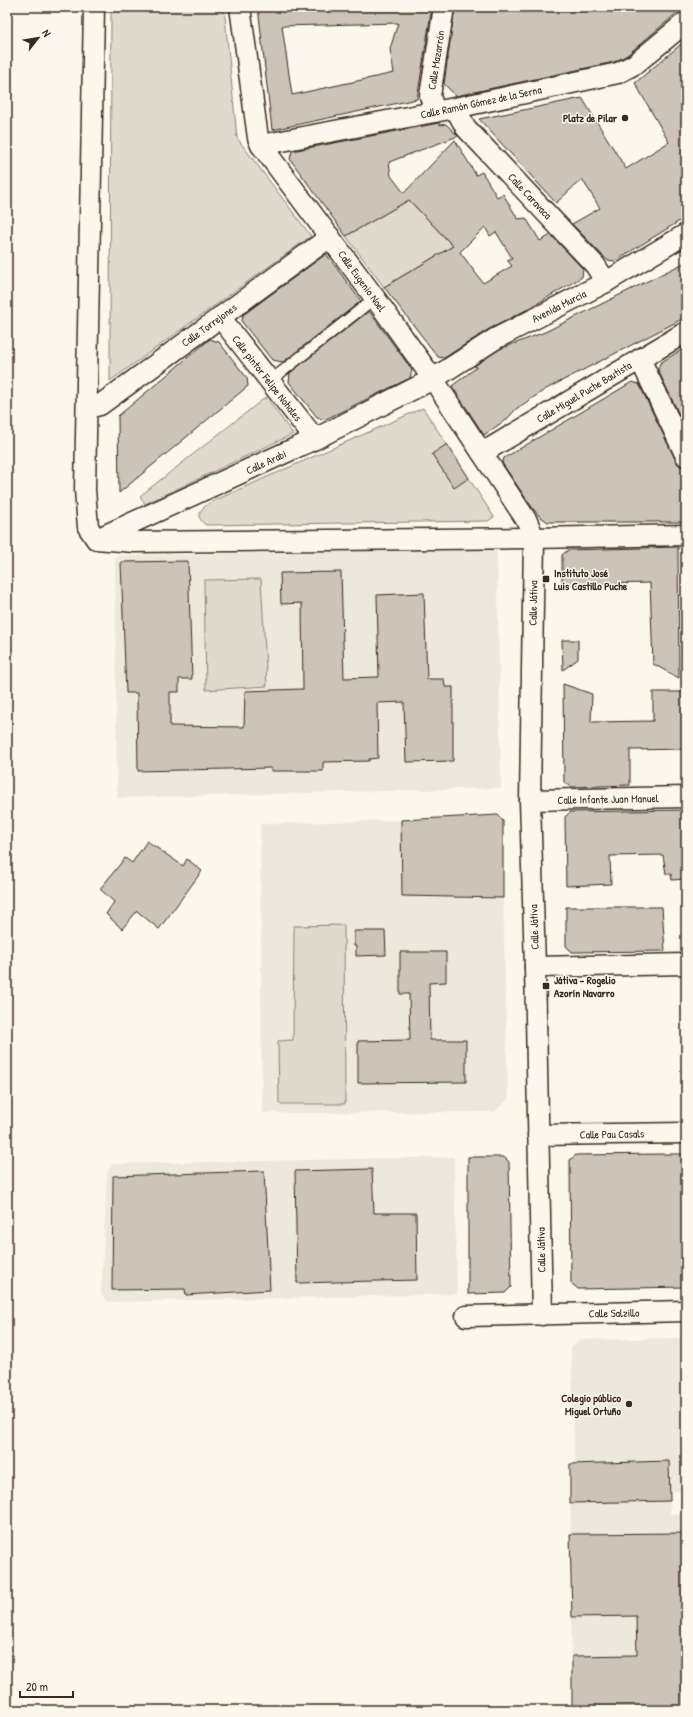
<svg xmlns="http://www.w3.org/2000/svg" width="693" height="1717" viewBox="0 0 693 1717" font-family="'Patrick Hand',sans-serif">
  <rect width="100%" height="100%" fill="#fbf7ec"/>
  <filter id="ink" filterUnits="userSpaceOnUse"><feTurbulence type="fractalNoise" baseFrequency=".025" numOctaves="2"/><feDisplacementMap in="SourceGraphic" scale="8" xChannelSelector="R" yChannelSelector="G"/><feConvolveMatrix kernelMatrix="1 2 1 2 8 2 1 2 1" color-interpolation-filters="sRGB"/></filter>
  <g filter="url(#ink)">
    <g fill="#ede8dd">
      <path d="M497,548L501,788L117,798L115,556Z"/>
      <path d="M401,820L402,896L503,898L508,1099L494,1112L262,1113L260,824Z"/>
      <path d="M454,1157L457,1294L108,1302L101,1294L107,1173L112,1164Z"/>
      <path d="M686,1338V1491H670V1514H686V1710H572L570,1464L575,1463L571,1347L579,1340Z"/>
    </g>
    <g fill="#dfd9ce" stroke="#8d8276">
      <path d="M111,7H224L237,138L311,236L110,381Z"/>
      <path d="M409,200L453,246L384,287L346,236Z"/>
      <path d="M266,397L293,434L145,504L140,496Z"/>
      <path d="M423,408L494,517L488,521L206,525C193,516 201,508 211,502Z"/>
      <path d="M261,579L267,686L206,690L204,580Z"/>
      <path d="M344,925L345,1104H279L278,1041L293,1040L294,926Z"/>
    </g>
    <g fill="#ccc4b9" stroke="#3b2a1e" fill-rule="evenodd">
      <path d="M258,7H432L417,99L272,130ZM398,23L390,49L394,73L292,95L282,26Z"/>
      <path d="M455,7H684L626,56L614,62L456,96L444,84Z"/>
      <path d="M686,40V217L615,261L607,260L572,224L600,208L582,179L556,203L479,119L582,98L626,169L669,142L635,83Z"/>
      <path d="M439,123L440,125L446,124L458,136L389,162L391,176L404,193L455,140L476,175L482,172L497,197L503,194L518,219L526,218L540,241L551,235L583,269L582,277L528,309L489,329L444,358L438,357L384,287L453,246L409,200L346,236L290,159L292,151ZM485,227L490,236L496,232L512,258L507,260L512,266L483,283L460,252Z"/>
      <path d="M326,254L361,301L283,362L272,360L242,322L243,315Z"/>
      <path d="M686,262V317L546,389L516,409L507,419L484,435L452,386L477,367L474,366L500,349L545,332Z"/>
      <path d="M369,311L412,370L410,378L324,420L317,417L289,382L290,373Z"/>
      <path d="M210,339L219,342L247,378L248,386L119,493L118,416Z"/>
      <path d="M686,347V429L658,370L660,363Z"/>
      <path d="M632,382L639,384L676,461L680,466L686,467V522H548L538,515L529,503L502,463L504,458Z"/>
      <path d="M447,444L469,478L454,488L432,454Z"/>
      <path d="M678,547L679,678L653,664L650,583L562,585V555L568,550Z"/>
      <path d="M188,561L192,679H179V692H170V726L244,727L245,691L303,689L302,603L281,604L280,573L341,572L344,678L379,677L377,595L424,593L427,679H444L445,687H453V761L406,762L404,702L377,703L378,758L369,759V761L323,762V771H271V768L138,771L137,693H126L121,562Z"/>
      <path d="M562,640H578V659L563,670Z"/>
      <path d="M563,684L592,694L591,722L653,721V692H686V749L630,750V785L572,787L564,782Z"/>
      <path d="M686,810V879L672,880L671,874H666L663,855L610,856L611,884L566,886L565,817L570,812Z"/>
      <path d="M498,815L503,821V898L402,896L401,820Z"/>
      <path d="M147,841L183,866L187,859L202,871L159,929L137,911L122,929L106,914L114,902L100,889L125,858L132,863Z"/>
      <path d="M566,907H662L665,951L572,952L566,946Z"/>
      <path d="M354,931H385L386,955L356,956V946H354Z"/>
      <path d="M400,952H446V982L429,983L430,1040H466V1082L358,1083V1041L410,1040L409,994H400Z"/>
      <path d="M667,1154H686V1287L578,1289L571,1283L570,1160L576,1155Z"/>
      <path d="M468,1157H504L509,1162L511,1287L505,1293L468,1294Z"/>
      <path d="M372,1169L374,1213H416L417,1280L297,1283L295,1171Z"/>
      <path d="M264,1171L270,1290L186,1295L185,1289L112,1290L113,1176Z"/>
      <path d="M669,1461L670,1501L570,1503V1464Z"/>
      <path d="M686,1533V1710H572V1656L637,1655L636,1616L572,1617L570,1534Z"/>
    </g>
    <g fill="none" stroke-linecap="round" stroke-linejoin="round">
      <defs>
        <path id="lane" d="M270,381L375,298"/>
        <g id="street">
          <path d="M94,7L85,490L88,527L96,539L134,542L534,538L686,535"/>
          <path d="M240,7L258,138L261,145L375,298L433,379L527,521L534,538L530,800L535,967L542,1315"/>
          <path d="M455,108L466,128L595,265L606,282"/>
          <path d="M435,112L430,96L444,7"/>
          <path d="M261,145L455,108L618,73L635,64L686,22"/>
          <path d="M220,317L315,439"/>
          <path d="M640,359L686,456"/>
          <path d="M87,408L100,405L330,237"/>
          <path d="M482,453L686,332"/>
          <path d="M99,538L315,439L433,379L495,339L606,282L686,234"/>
          <path d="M530,800L686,797"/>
          <path d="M535,967L686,964"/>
          <path d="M538,1135L686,1133"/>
          <path d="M466,1316L686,1311"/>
        </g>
      </defs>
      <use href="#lane" stroke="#3b2a1e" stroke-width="13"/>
      <use href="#street" stroke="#3b2a1e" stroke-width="23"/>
      <use href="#lane" stroke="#fbf7ec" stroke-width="10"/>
      <use href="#street" stroke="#fbf7ec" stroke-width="20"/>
    </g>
  </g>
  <g fill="#3b2a1e" stroke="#fbf7ec" stroke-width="1.5">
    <circle cx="625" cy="118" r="4"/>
    <rect x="542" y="575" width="8" height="8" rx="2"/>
    <rect x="542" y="982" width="8" height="8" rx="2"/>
    <circle cx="629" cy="1404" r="4"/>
  </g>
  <g text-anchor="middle" stroke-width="3" stroke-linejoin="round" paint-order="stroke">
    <g font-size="11" fill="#3b2a1e" stroke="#fbf7ec">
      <text transform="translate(436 60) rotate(-81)" y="4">Calle Mazarrón</text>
      <text transform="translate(481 102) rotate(-12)" y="4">Calle Ramón Gómez de la Serna</text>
      <text transform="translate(530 196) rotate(47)" y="4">Calle Caravaca</text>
      <text transform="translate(362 281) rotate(54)" y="4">Calle Eugenio Noel</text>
      <text transform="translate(559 306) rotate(-27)" y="4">Avenida Murcia</text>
      <text transform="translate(209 325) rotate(-36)" y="4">Calle Torrejones</text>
      <text transform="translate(267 378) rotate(52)" y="4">Calle pintor Felipe Nohales</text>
      <text transform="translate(584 392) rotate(-31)" y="4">Calle Miguel Puche Bautista</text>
      <text transform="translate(266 462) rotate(-25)" y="4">Calle Arabi</text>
      <text transform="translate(533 603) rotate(-89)" y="4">Calle Játiva</text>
      <text transform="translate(608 799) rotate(-1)" y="4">Calle Infante Juan Manuel</text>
      <text transform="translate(534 927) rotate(-92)" y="4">Calle Játiva</text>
      <text transform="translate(612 1134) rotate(-1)" y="4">Calle Pau Casals</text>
      <text transform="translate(541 1250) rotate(-91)" y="4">Calle Játiva</text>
      <text transform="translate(614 1313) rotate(-1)" y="4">Calle Salzillo</text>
    </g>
    <g font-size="11" font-weight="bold" fill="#3b2a1e" stroke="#fbf7ec" text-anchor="end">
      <text x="617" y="122">Platz de Pilar</text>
      <text x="554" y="577" text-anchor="start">Instituto José<tspan x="554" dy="13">Luis Castillo Puche</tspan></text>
      <text x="554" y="984" text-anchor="start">Játiva - Rogelio<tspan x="554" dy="13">Azorín Navarro</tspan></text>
      <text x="621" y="1402">Colegio público<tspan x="621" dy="13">Miguel Ortuño</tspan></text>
    </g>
  </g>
  <rect width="693" height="1717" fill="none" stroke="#fbf7ec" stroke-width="24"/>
  <rect x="12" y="12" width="669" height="1693" fill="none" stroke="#3b2a1e" stroke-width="1.5" filter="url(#ink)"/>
  <g transform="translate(38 38) rotate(59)" stroke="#fbf7ec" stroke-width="3" paint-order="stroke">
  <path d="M0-3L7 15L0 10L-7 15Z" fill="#3b2a1e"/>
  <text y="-6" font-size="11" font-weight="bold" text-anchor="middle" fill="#3b2a1e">N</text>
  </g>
  <path d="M20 1691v6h53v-6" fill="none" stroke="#3b2a1e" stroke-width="2"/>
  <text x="26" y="1691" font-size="12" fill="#3b2a1e" stroke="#fbf7ec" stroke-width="3" paint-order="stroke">20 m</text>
</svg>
